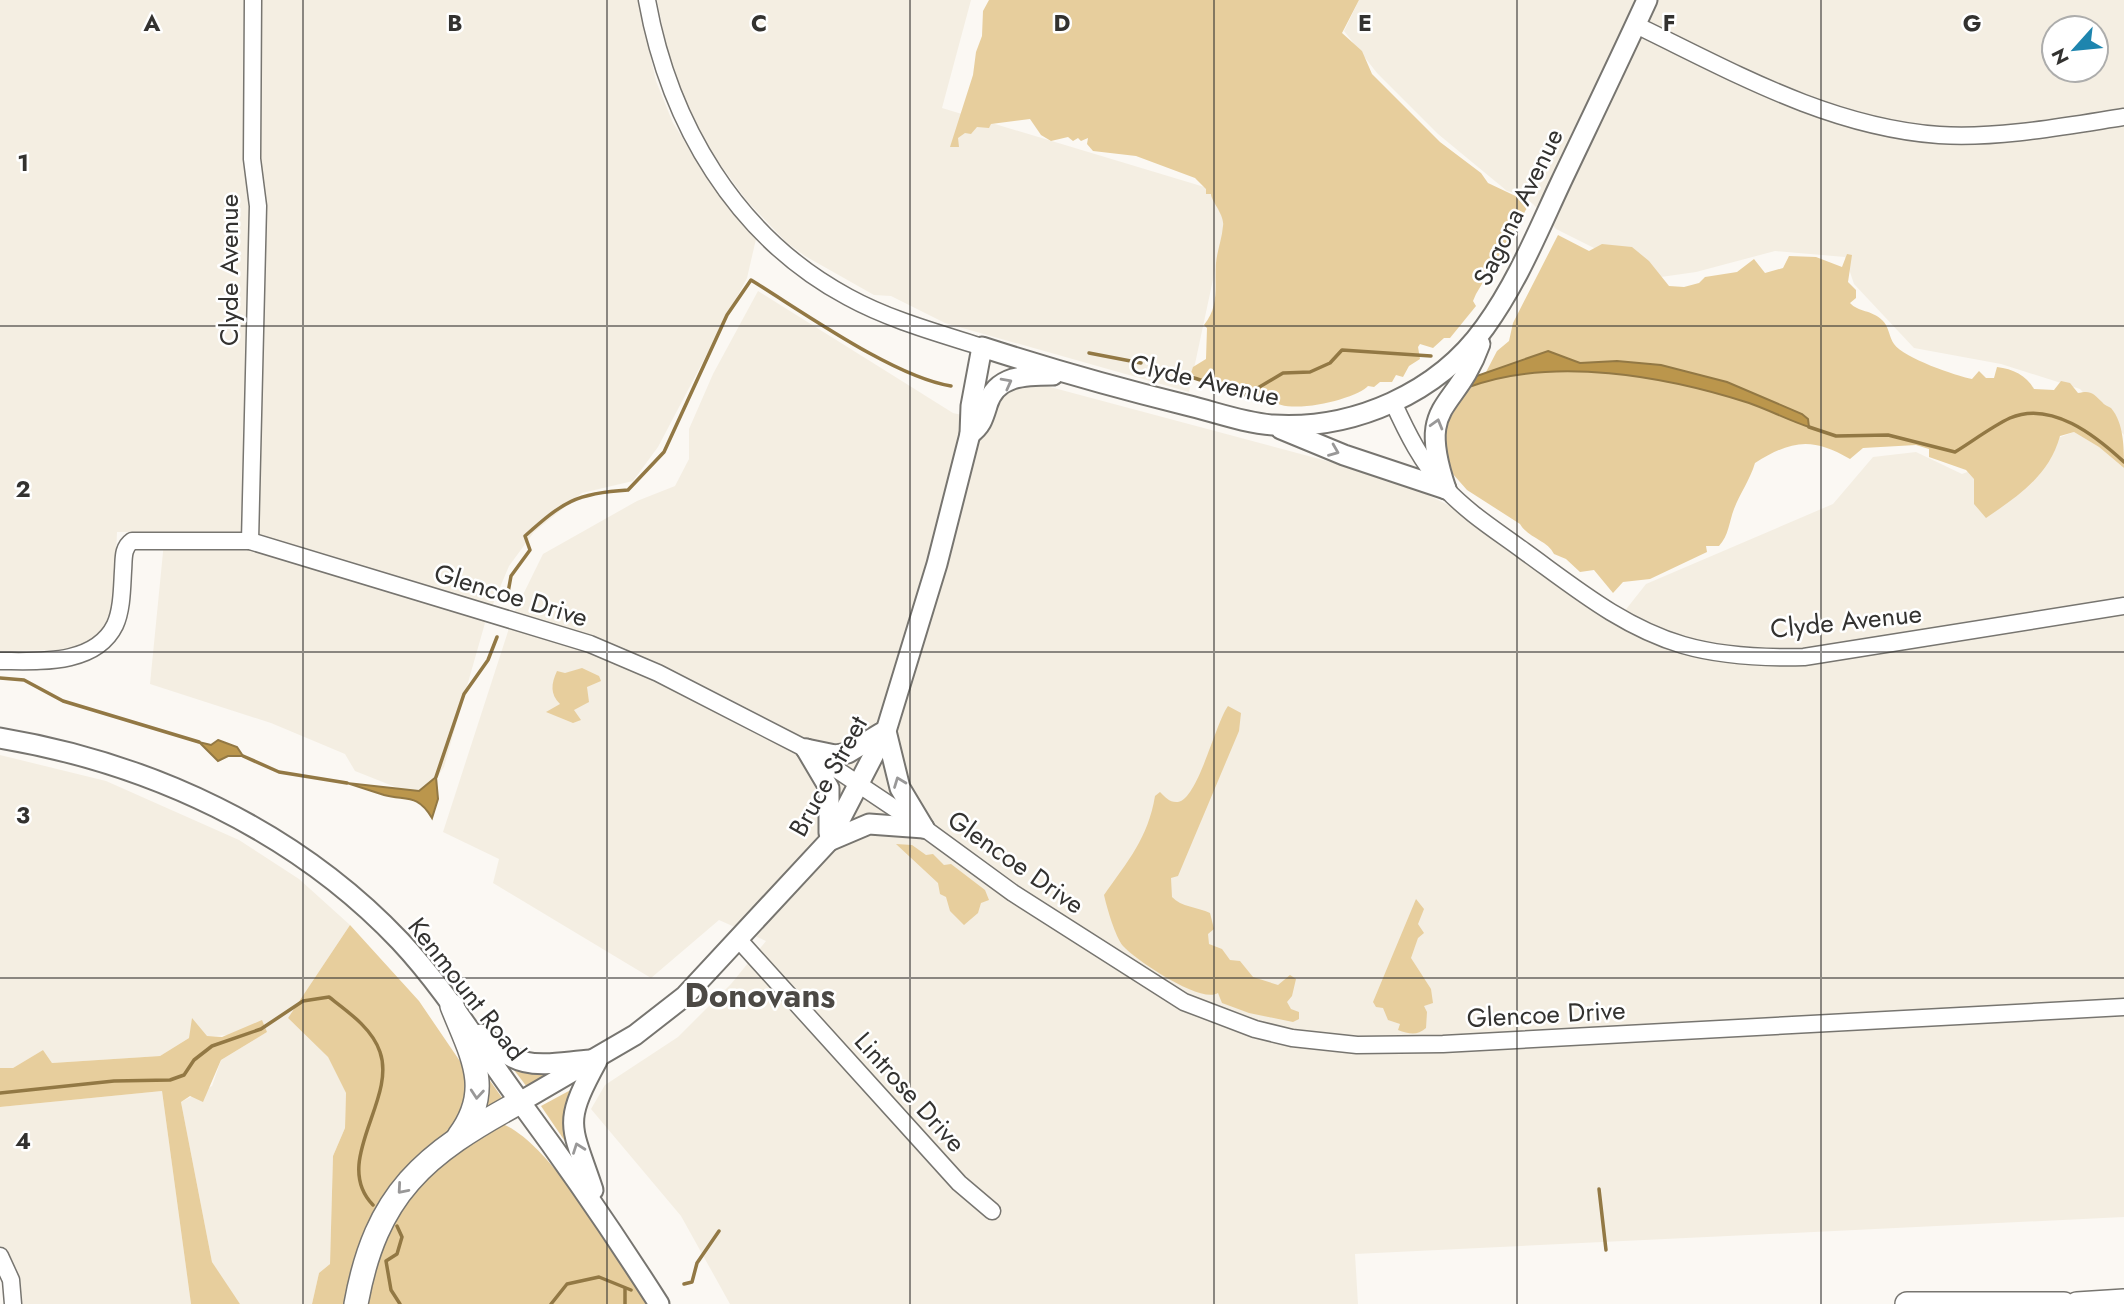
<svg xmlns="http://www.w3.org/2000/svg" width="2124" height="1304" viewBox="0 0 2124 1304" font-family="Jost,sans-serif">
  <rect width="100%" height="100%" fill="#fbf8f3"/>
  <g fill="#f4eee2" fill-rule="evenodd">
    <path d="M0,0H638L656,81L673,123L721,198L756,239L747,278L658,447L633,481L582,493L534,532L509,566L485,623L444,767L423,798L355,771L345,754L271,723L150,684L165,532H117L113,625L99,638L65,650L0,651Z"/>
    <path d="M657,0H971L942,108L1231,195L1189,392L945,323L891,296L874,295L805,256L786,242L747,201L711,152L681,93L669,59Z"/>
    <path d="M1359,0H2124V435L2080,389L2001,364L1914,348L1854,284L1845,257L1775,251L1696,272L1654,278L1556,229L1533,204L1522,195L1507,191L1438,134L1377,73L1344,31ZM2054,28H2096V70H2054Z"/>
    <path d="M758,291L953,413L988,421L993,402L1008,387L1039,384L1398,480L1452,507L1616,622L1646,584L1833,504L1873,457L1916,452L1962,474L2074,432L2099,447L2124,468V1217L1355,1254L1358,1304H730L681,1216L591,1109L605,1085L678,1037L731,984L766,941L719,920L651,978L493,883L499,859L443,832L514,613L543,554L637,501L675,486L689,459V429L713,374Z"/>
    <path d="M0,755L106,781L239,840L299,879L350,925L288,1018L328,1057L346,1093L345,1128L333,1156L330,1264L319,1273L312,1304H240L232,1295L212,1262L181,1102L212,1086L221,1060L267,1032L189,1038L160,1056L52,1063L43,1050L13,1068H0Z"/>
    <path d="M162,1091L191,1304H19L10,1260L0,1246V1107Z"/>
  </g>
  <g fill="#e7ce9d">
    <path d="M989,0H1359L1342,33L1362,51L1372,74L1440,142L1481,173L1488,183L1530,203L1476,294L1473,301L1476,306L1450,338H1444L1433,348L1420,344L1418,347L1420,359L1409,366L1403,377L1396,375L1392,382H1380L1374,387L1368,386C1358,399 1273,421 1267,393L1253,398L1244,390L1197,378L1191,373L1193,367L1206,359L1207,328L1204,325C1220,305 1214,287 1216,263C1217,251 1222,239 1223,226C1225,215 1211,201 1211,194H1206V189L1195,178L1136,156L1093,151L1087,144L1088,138L1081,141L1078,138L1073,141L1068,137L1051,141L1041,135L1030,119L991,124L989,128L977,127L971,134L965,133L958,138L959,147H950L973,75L976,52L982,36L983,11Z"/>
    <path d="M1558,235L1589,251L1602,244L1632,247L1649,261L1669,286L1684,287L1699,283L1705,277L1737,272L1754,259L1765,273L1783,268L1789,256L1816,257L1842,267L1847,254L1852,255L1848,282L1856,290V298L1850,303C1858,312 1872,310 1882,320C1889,326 1889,337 1894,344C1904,358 1956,376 1972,379L1979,371L1986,378H1994L1997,367C2013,369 2026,375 2034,389L2054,390L2061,381L2070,383L2078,393C2091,390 2093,393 2102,402C2104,405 2108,406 2111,408C2124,423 2124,448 2124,468L2099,447L2074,432L2060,436C2049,476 2018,496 1986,518L1974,504V479L1966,470L1929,457V449L1916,445L1863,448L1850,459C1812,437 1792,440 1755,463C1750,480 1740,493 1734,509C1729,522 1729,535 1719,546H1706L1707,552L1650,579L1623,582L1613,593L1594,570L1580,572L1566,559L1554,554C1547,540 1528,538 1520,524L1467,490L1452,473L1443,448L1445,427L1465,393L1484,376L1497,351L1509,341L1513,323Z"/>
    <path d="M582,668L599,676L601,681L587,687L589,702L574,710L581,720L573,723L546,712L560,704C550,694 551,684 557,671L565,673Z"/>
    <path d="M1228,706L1241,713L1239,731L1178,876L1171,878L1172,897C1181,907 1198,907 1210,913L1214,929L1208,934L1209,944L1222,949L1230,960L1240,961L1253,977L1278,985L1290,975L1296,979L1292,996L1287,1002L1291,1009L1299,1012V1019L1293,1022L1249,1013L1222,1003L1218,993C1201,1004 1137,961 1123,946C1115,936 1107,908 1104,895C1128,861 1148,838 1155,796L1160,792C1165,797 1170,803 1178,802C1198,799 1215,724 1228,706Z"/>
    <path d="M896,844L912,845L926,855L933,854L944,865L951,864L985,890L989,900L981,903L978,913L964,925L950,911L946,897L940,894L938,883Z"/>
    <path d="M1416,899L1424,909L1418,924L1424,933L1418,938L1411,958L1431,989L1433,1003L1424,1006L1427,1012L1426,1028C1417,1036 1409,1034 1398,1030L1400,1024L1388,1020L1383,1008L1376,1007L1373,1002Z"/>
    <path d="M350,925L419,1001L468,1073L469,1107L432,1152L349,1304H312L319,1273L330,1264L333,1156L345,1128L346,1093L328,1057L288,1018Z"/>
    <path d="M192,1018L207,1036L222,1037L262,1020L267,1032L221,1060L203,1102L190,1096L181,1102L212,1262L240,1304H191L162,1091L0,1107V1068H13L43,1050L52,1063L160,1056L189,1038Z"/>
    <path d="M511,1066L563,1067L527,1087Z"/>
    <path d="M481,1068L505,1102L477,1120Z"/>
    <path d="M578,1086L575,1156L541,1106Z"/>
    <path d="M500,1123C550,1140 617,1259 646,1304H361L369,1266L415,1181Z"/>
  </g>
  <g fill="#bb964c" stroke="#927844" stroke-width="2">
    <path d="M1548,351L1580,363L1617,361L1661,365L1727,382L1802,414L1808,419L1809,427C1788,420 1769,410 1749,403C1665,376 1553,356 1469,387L1471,378Z"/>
    <path d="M218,740L237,747L243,756H228L218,761L199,742L211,745Z"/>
    <path d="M436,777L438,799L432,818C417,793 406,801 384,795C372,791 359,787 347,783L419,791Z"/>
  </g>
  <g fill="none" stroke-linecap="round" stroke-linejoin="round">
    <g stroke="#927844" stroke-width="3.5">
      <path d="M1089,353L1141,363"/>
      <path d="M1176,372L1246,395L1283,373L1310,372L1330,363L1342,350L1431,356"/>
      <path d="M1809,427L1836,436L1888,435L1955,452C1973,441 1991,427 2010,418C2051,400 2096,436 2124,462"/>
      <path d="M507,598L511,576L530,550L525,536C563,502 576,493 628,490L664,452L727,315L751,280C803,312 894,377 951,386"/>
      <path d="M0,678L24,680L63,701L199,742"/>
      <path d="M243,756L279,772L347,783"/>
      <path d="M436,777L464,694L488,660L497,637"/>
      <path d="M0,1093L114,1081L170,1080L184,1075L194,1060L212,1046L261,1029L303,1001L329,997C347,1011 372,1028 380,1052C397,1100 331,1162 373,1205"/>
      <path d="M1599,1189L1606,1250"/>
      <path d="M397,1226L402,1237L397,1254L386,1261L391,1290L400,1304"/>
      <path d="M684,1284L692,1282L697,1263L719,1231"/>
      <path d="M551,1304L567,1284L599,1277L631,1290"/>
      <path d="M625,1304V1289"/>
    </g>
    <defs>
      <g id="minor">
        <path d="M647,0C669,123 736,237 848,297C890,320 938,333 982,347"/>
        <path d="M1636,25C1733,72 1829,127 1939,135C1997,139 2066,126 2124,117"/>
        <path d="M1393,402C1407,433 1422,463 1445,488C1468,513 1497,531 1524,551C1574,587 1622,627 1683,645C1721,656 1765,658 1804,657L2124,606"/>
        <path d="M250,541L258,206L252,159L253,0"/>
        <path d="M0,661C37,661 95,666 115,625C122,610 122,588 123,571C124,560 122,548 132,541H250L590,644L658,673L806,749L924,828L1013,893L1184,1002L1255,1029L1292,1038L1357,1045L1443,1044L2124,1007"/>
        <path d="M739,940L959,1183L992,1211"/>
        <path d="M0,1256L11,1280L13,1304"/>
      </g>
      <g id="major">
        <path d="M1281,429L1344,455L1446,489"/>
        <path d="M970,434C981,426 983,419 987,406C995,375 1026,375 1053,375"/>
        <path d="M1446,489C1416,400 1455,414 1480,344"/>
        <path d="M886,731L900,788L924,828"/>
        <path d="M0,738C149,763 295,830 400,941C446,990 481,1049 521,1103C569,1168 615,1235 659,1304"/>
        <path d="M806,749L829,788V833"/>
        <path d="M806,749L835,755L848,753L881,733"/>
        <path d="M829,841L869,824L924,828"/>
        <path d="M481,1034C521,1073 539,1064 591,1060"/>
        <path d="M520,1102L635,1035L685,996L829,841L886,731L937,564L970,434L971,406L982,347C1050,369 1117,388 1186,405C1215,412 1244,423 1273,425C1354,430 1438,393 1485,327C1517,283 1538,231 1561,182C1590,121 1619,61 1647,0"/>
        <path d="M593,1190C571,1124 562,1125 597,1061"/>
      </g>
      <g id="highway">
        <path d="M452,1006C471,1054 494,1089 459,1136"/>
        <path d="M356,1304C376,1193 424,1154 520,1102"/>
        <path d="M1907,1304H2064"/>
        <path d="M2077,1304L2124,1301"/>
      </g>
    </defs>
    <use href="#minor" stroke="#777570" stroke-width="19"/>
    <use href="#major" stroke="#777570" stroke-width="23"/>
    <use href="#highway" stroke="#777570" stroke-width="26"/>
    <use href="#minor" stroke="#fff" stroke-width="16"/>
    <use href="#major" stroke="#fff" stroke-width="19"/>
    <use href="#highway" stroke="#fff" stroke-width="23"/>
  </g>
  <defs><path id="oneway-chevron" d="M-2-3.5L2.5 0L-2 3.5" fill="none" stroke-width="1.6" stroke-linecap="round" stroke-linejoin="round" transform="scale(1.75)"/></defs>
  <g stroke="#999898">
    <use href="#oneway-chevron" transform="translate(1007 383) rotate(-28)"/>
    <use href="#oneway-chevron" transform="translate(1437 424) rotate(-74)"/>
    <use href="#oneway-chevron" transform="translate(1334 451) rotate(22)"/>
    <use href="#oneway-chevron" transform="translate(899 782) rotate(-111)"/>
    <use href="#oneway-chevron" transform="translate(477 1094) rotate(95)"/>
    <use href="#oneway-chevron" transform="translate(578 1148) rotate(-110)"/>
    <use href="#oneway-chevron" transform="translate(402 1189) rotate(131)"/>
  </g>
  <path fill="none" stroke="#333230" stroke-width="2" stroke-opacity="0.55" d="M303,0V1304M607,0V1304M910,0V1304M1214,0V1304M1517,0V1304M1821,0V1304M0,326H2124M0,652H2124M0,978H2124"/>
  <g text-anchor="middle" stroke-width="5" stroke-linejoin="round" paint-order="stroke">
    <g font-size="26" fill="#333230" stroke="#fff">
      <text transform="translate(1518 207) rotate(-64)" y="9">Sagona Avenue</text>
      <text transform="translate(229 270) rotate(-90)" y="9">Clyde Avenue</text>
      <text transform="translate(1205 380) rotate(13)" y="9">Clyde Avenue</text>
      <text transform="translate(511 595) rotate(17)" y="9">Glencoe Drive</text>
      <text transform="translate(1846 621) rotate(-6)" y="9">Clyde Avenue</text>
      <text transform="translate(828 776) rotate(-61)" y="9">Bruce Street</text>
      <text transform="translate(1016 862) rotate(35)" y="9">Glencoe Drive</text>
      <text transform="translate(467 989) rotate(52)" y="9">Kenmount Road</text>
      <text transform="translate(1546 1014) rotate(-3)" y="9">Glencoe Drive</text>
      <text transform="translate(910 1092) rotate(48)" y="9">Lintrose Drive</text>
    </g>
    <g font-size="33" font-weight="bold" fill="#4c4945" stroke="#fff">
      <text x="760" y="1007">Donovans</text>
    </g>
  </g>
  <g font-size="23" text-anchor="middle" font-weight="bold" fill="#333230" stroke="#fff" stroke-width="5" stroke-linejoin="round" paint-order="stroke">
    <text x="152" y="31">A</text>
    <text x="455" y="31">B</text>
    <text x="759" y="31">C</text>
    <text x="1062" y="31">D</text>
    <text x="1365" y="31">E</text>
    <text x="1669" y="31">F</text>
    <text x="1972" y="31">G</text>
    <text x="23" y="171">1</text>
    <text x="23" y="497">2</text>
    <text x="23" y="823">3</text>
    <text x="23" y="1149">4</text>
  </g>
  <g transform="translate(2075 49) rotate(243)"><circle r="33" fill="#ffffff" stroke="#adadac" stroke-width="2"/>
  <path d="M0-5L12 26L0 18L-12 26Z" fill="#1e85ae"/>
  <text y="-10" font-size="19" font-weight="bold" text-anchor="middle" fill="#333230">N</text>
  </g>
</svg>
